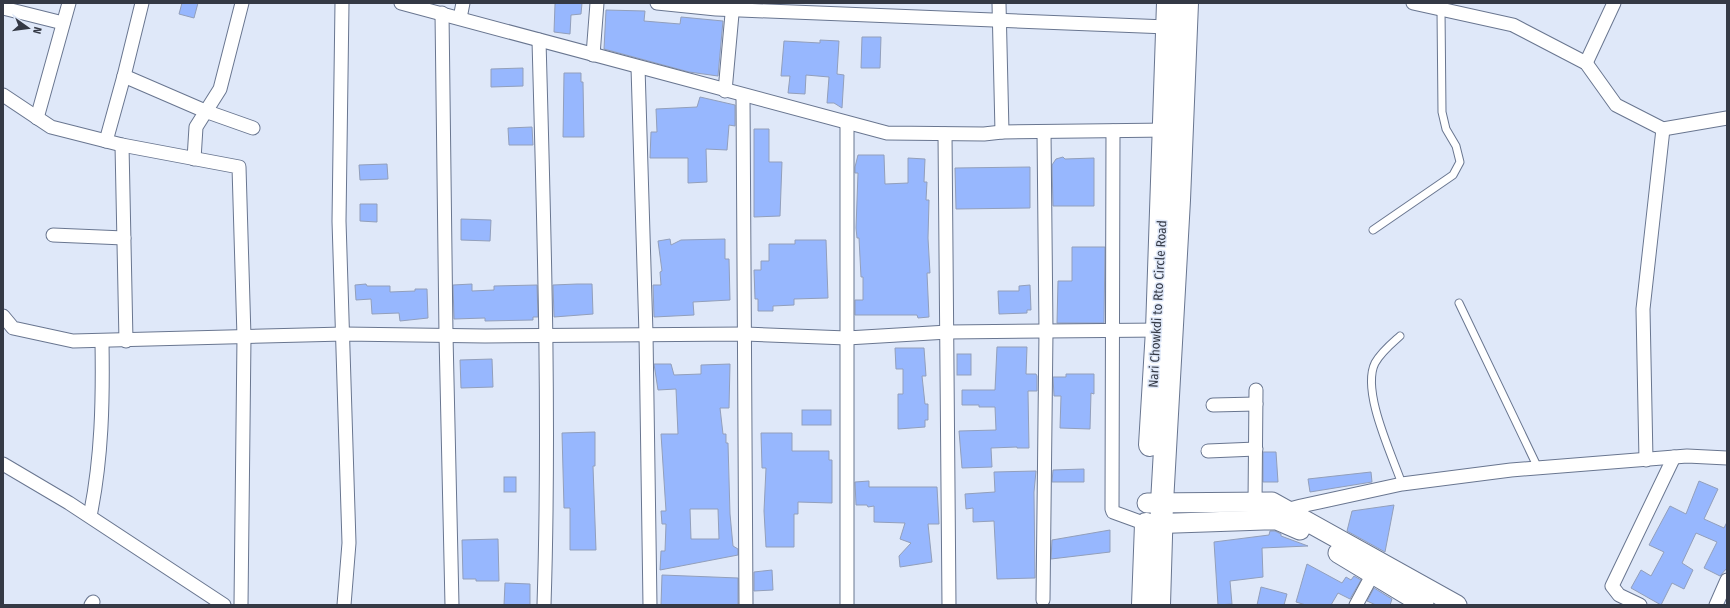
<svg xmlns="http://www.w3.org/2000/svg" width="1730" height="608" viewBox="0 0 1730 608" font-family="'Fira Sans Condensed',sans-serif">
  <rect width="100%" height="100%" fill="#dfe8f9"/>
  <g fill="#97b7fe" stroke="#929fbb" fill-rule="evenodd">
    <path d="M182,3H198L194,18L179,14Z"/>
    <path d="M558,3H582L581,14L571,15L570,34L554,32L555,4Z"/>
    <path d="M606,10L645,11L644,21L680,24L681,17L723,21L718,76L689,72L604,49Z"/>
    <path d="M862,37H881L880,68H861Z"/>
    <path d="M820,40L839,41L837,74L844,75L842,108L834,103H827L829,77L806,75L805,94L788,93L790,76H781L784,41L820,43Z"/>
    <path d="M523,68V86L491,87V69Z"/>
    <path d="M564,73H581V82H583L584,137H563Z"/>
    <path d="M700,97L735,105V126L729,125L727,150L706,149L707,182L688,183V158H650L651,132H657L656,109L697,107Z"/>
    <path d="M532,127L533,145H509L508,128Z"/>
    <path d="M754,129H769V162H782L780,216L754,217Z"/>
    <path d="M858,155H884L885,184L908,183V158L925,159L924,182H927L926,200H929L928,238L930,273H927L929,317L918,318L917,315H855V300H863V277H861L859,238H857L856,228L858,173H855V167Z"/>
    <path d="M1063,157L1065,159L1094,158V206H1053L1052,165L1056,159Z"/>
    <path d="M387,164L388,179L360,180L359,165Z"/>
    <path d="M1030,167V208L956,209L955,168Z"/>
    <path d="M360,204H377V222L360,221Z"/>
    <path d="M461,219L491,220L490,241L461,240Z"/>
    <path d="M670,239L671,245L681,240L725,239V259H729L730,300L693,302L694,315L654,317L653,285H661L660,272L662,271L658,241Z"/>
    <path d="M795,240H826L828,298L794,299V305L773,306V311H758V299H755L754,270H761V261H769V244H795Z"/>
    <path d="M1072,247H1105L1104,323H1057L1058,281H1072Z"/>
    <path d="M366,284L367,286H390V292L415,291V289H427L428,318L400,321L399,313L372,314L371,299L356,300L355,285Z"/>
    <path d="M472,284V291L494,290V286L537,285L538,317H533V320L485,321V318L454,319L453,285Z"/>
    <path d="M577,284H592L593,314L554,317L553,285Z"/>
    <path d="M1030,285L1031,310H1027V313L999,314L998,291H1019V286Z"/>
    <path d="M997,347H1027L1026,374H1036L1037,376V391H1028L1029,448H1017V447L991,448L992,467L962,468L959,431L996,430L995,407H979V405H962V390H995Z"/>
    <path d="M895,348H924L926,376H922L925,404H928V420H925V427L898,429V394H903V369H896Z"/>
    <rect x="957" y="354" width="14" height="21"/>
    <path d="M492,359L493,387L461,388L460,360Z"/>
    <path d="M654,364H671L674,375L701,374V365L730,364L729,408H720L723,434H726V443H728L730,514L733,546L738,549V555L660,570L661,551H665L666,524H662L661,511H666L661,434H678L676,389L658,390ZM690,509H718L719,539H691Z"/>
    <path d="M1066,374H1094V394L1091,393L1090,429L1060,428L1061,396H1054L1053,377H1066Z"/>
    <rect x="802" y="410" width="29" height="15"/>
    <path d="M595,432V466H593L596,550H570V508H564L562,433Z"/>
    <path d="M761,433H792V451H829V460H832V503L798,502V514H794V547H766L764,511L766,468H762Z"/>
    <path d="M1263,452H1276L1278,482H1263Z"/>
    <path d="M1084,469V482H1052L1053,470Z"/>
    <path d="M1036,471L1034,492L1035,578L997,579L994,521L973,522V508L966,509L965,494L995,492L994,472Z"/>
    <path d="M1371,472L1372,482L1310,492L1308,479Z"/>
    <rect x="504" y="477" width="12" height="15"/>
    <path d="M869,481V487H937L939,524H928L932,562L900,567L899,556L911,543L900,539L905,523L874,522V506L868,507L867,505H856L855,482Z"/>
    <path d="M1699,481L1718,489L1704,519L1724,528L1727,522V568L1720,576L1704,568L1717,542L1696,533L1682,563L1693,570L1684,589L1672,583L1661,605L1631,588L1641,570L1651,576L1664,552L1649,545L1670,506L1686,514Z"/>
    <path d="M1394,505L1385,552L1347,531L1352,511Z"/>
    <path d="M1110,530V552L1051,559L1052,540Z"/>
    <path d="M1270,531H1275L1281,534V536L1308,546L1262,548L1263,577L1230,581L1232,604L1218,605L1214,542L1269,535Z"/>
    <path d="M498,539L499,581H476V579H463L462,540Z"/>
    <path d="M1307,564L1342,583L1346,577L1351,580L1354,576L1361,580L1350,599L1338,593L1331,605H1306L1296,602Z"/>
    <path d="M772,570L773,590L754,591V572Z"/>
    <path d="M662,575L738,578V605H661Z"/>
    <path d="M505,583L530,584V605H504Z"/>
    <path d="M1261,587L1287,594L1284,605H1257Z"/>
    <path d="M1374,588L1392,599L1390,605H1376L1367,601Z"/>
  </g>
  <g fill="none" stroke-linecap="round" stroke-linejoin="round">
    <defs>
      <g id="lane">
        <path d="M1373,230L1453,175L1460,162L1456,146L1446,129L1442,112L1441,10"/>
        <path d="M1459,303L1538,468"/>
        <path d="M1400,336C1391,344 1381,352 1375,363C1361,391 1392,455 1402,484"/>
      </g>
      <g id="street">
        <path d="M342,3L339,221L349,543L344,605"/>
        <path d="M401,3L887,133L984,134L1002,132L1170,130"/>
        <path d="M657,3L716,9L1167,27"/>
        <path d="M999,3L1002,132"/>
        <path d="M1413,3L1513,25L1586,63L1616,105L1663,129L1727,118"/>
        <path d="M3,8L63,23"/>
        <path d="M442,13L446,335L452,605"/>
        <path d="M460,18L463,3"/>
        <path d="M539,40C544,228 550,417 544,605"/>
        <path d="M593,55L597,3"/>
        <path d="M1586,63L1614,3"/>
        <path d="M638,67L646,334L650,605"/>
        <path d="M124,76L205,111L253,128"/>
        <path d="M725,91L733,3"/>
        <path d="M3,95L51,127L122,145L239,167L244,337L241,605"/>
        <path d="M743,96L746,605"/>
        <path d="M37,118L69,3"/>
        <path d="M847,123V605"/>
        <path d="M1113,131L1112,509L1113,512L1146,524"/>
        <path d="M945,134L949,605"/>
        <path d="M106,141L124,76L142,3"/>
        <path d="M122,145L126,341"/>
        <path d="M194,159L196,127L220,89L242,3"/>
        <path d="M53,235L124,238"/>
        <path d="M3,316L13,328L73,341L344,334L485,336L745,334L847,338L948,332L1163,330"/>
        <path d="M1213,405L1256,404"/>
        <path d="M1208,451L1256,449"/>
        <path d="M1646,460L1643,309L1663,129"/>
        <path d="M3,464L69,503L224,605"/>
        <path d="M1255,503L1256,390"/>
        <path d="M1283,513L1286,510L1301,506L1402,484L1511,470L1687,456L1727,458"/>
        <path d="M90,516C102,458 103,400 102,341"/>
        <path d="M1043,600L1046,331L1044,132"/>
        <path d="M91,605L93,602"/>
        <path d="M1356,605L1376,568"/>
        <path d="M1640,605L1619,595L1612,586L1674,457"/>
        <path d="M1716,605L1727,580"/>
      </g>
      <g id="secondary">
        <path d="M1147,503L1272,502L1457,605"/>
        <path d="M1147,524L1264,520H1277L1300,530"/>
        <path d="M1338,553L1424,605"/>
      </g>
      <g id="highway">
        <path d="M1150,445L1157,330L1168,3"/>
        <path d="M1143,605L1146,524"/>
        <path d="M1159,605L1162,503L1179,200L1187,3"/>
      </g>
    </defs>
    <use href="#lane" stroke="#697690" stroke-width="9"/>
    <use href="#street" stroke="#697690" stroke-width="15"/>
    <use href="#secondary" stroke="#697690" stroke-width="21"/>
    <use href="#highway" stroke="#697690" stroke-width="24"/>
    <use href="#lane" stroke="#fff" stroke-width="7"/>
    <use href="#street" stroke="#fff" stroke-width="13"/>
    <use href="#secondary" stroke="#fff" stroke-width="19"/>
    <use href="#highway" stroke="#fff" stroke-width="22"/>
  </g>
  <g text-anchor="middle" stroke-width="3" stroke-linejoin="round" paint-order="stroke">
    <g font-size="13" fill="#343945" stroke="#dfe8f9">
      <text transform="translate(1157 304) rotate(-87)" y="5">Nari Chowkdi to Rto Circle Road</text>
    </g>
  </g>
  <rect width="1730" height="608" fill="none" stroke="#343945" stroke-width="8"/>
  <g transform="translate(28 28) rotate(104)" stroke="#dfe8f9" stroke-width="3" paint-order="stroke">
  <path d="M0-3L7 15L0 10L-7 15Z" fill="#343945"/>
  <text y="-6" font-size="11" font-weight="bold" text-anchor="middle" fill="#343945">N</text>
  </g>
</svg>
